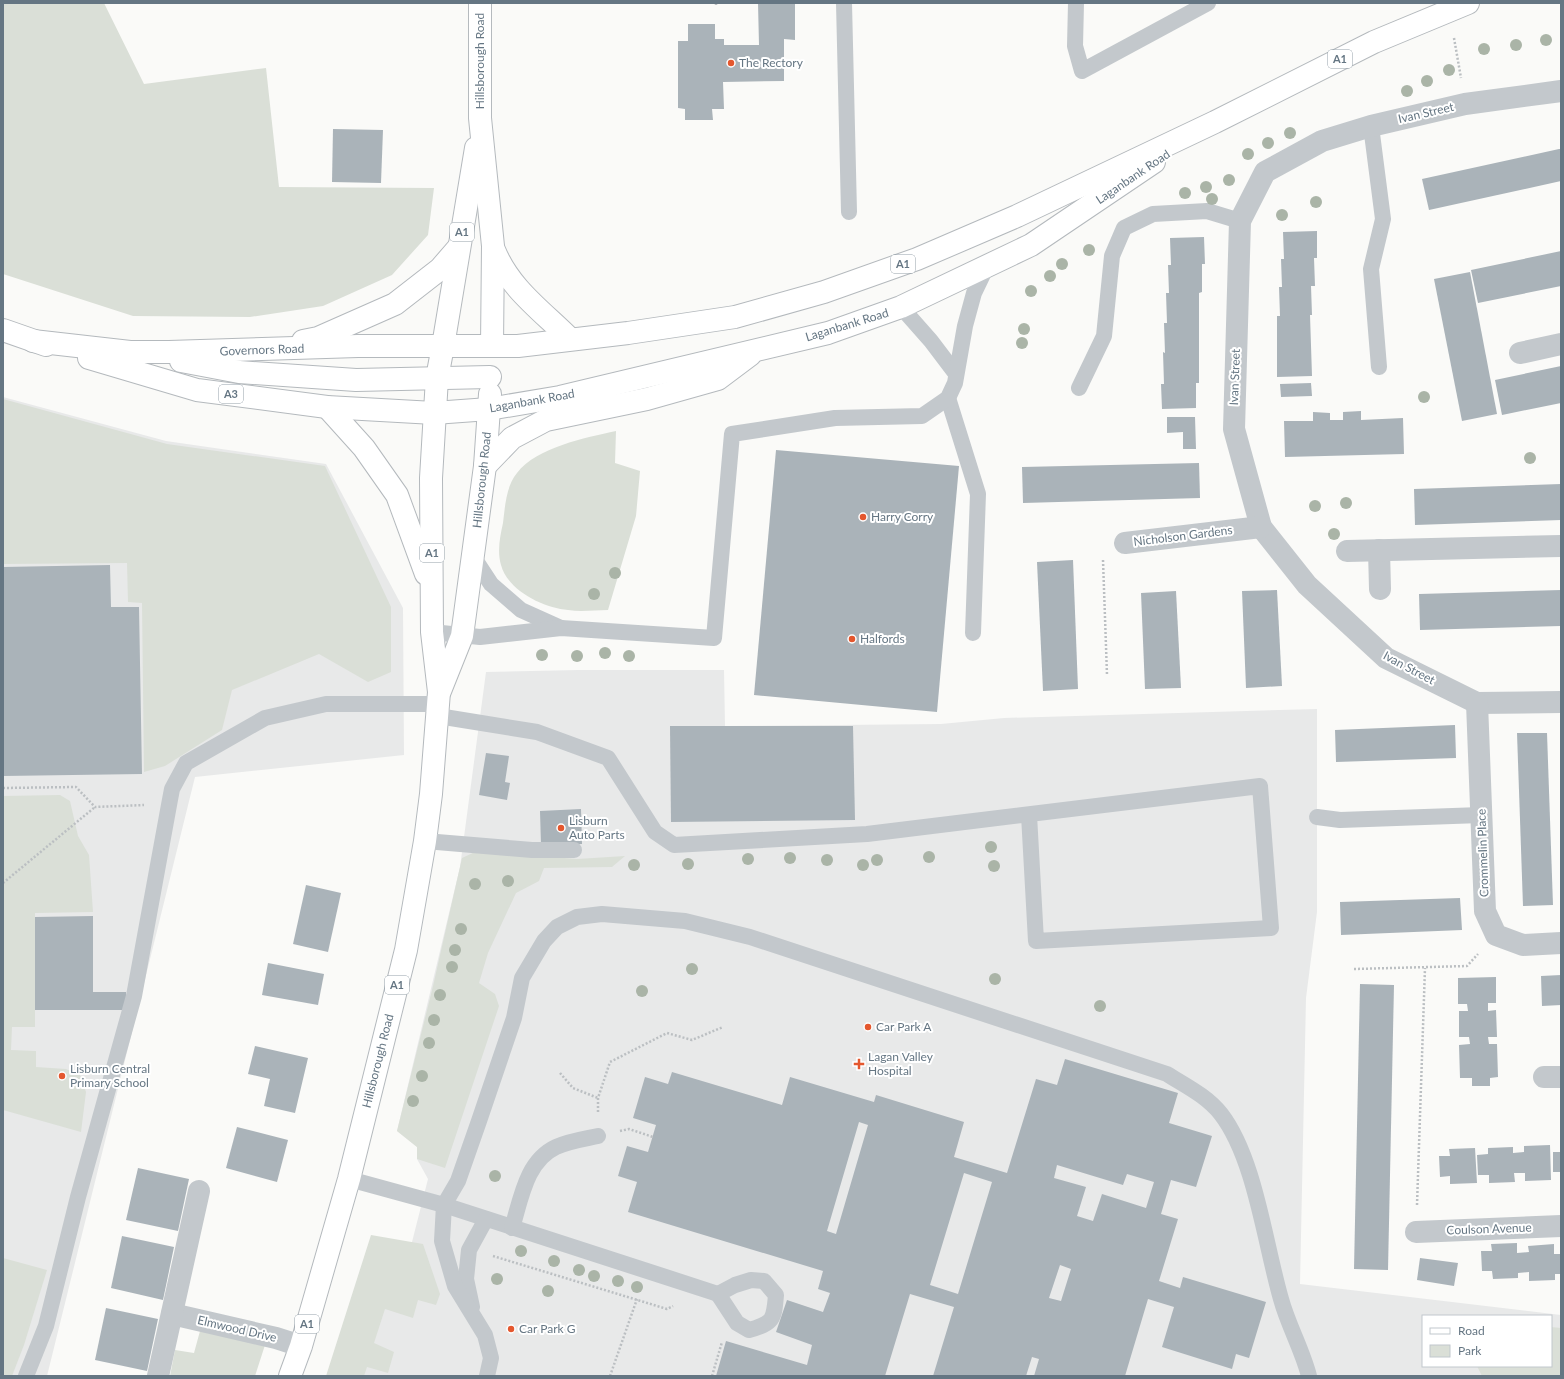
<svg xmlns="http://www.w3.org/2000/svg" width="1564" height="1379" viewBox="0 0 1564 1379" font-family="Lato,sans-serif">
  <rect width="100%" height="100%" fill="#fafaf8"/>
  <g fill="#e8e9e9" fill-rule="evenodd">
    <path d="M3,397L166,441L326,464L403,608L404,755L195,777L47,1376H3Z"/>
    <path d="M578,670H724L725,726L941,724L1004,718L1317,709V912L1306,998L1300,1284L1561,1315V1376H328L412,1242L428,1179L417,1159V1147L397,1131L460,867L486,672ZM532,850L579,858L483,852ZM1423,1316H1551V1366H1423Z"/>
  </g>
  <g fill="#dadfd7">
    <path d="M3,3H104L144,84L266,68L279,187L434,188L428,235L392,275L323,306L250,317L133,316L3,274Z"/>
    <path d="M3,399L167,444L325,466L391,607V672L368,682L319,654L232,690L222,730L165,766L144,772L142,603L128,602L127,563L3,564Z"/>
    <path d="M616,431L615,463L640,471L636,516L608,610C595,610 581,612 568,610C544,608 508,591 501,565C497,551 500,537 503,523C505,507 506,486 517,473C537,447 585,438 616,431Z"/>
    <path d="M60,795L70,801L78,836L89,855L93,912L35,913V1027H12L11,1050L36,1051V1067L66,1069L80,1075L86,1092L81,1132L3,1110V796Z"/>
    <path d="M477,851L577,859L625,856L612,867L544,868L539,881L516,893L488,953L479,983L495,994L499,1006L445,1168L417,1159V1147L397,1131L433,986L462,858Z"/>
    <path d="M371,1235L423,1244L440,1294L436,1305L418,1300L413,1318L385,1309L374,1343L394,1352L388,1373L367,1367L364,1376H326Z"/>
    <path d="M3,1258L47,1270L24,1345L12,1376H3Z"/>
    <path d="M1551,1327L1561,1328V1376H1482L1477,1366H1551Z"/>
    <path d="M200,1331L265,1345L255,1376H170L175,1350L194,1353Z"/>
  </g>
  <g fill="#aab3b9" fill-rule="evenodd">
    <path d="M758,3H795V40L784,39V81L723,82L724,109H712L713,120H685V109L678,108V41H688V24H715V39H724V45H759Z"/>
    <path d="M333,129L383,130L381,183L332,182Z"/>
    <path d="M1559,149H1561V181L1429,210L1422,179Z"/>
    <path d="M1317,231V258H1314L1315,286H1311L1312,315H1310L1312,376L1277,377V316H1280L1279,287H1282L1281,259H1284L1283,232Z"/>
    <path d="M1204,237L1205,264H1202V292L1199,293V383H1196V408L1162,409L1161,384H1164L1163,352L1165,353L1164,323H1167L1166,293H1169L1168,265H1171L1170,238Z"/>
    <path d="M1561,251V286L1478,303L1471,270Z"/>
    <path d="M1470,272L1497,414L1462,421L1434,279Z"/>
    <path d="M1561,366V403L1502,415L1495,380Z"/>
    <path d="M1311,383L1312,396L1281,397L1280,384Z"/>
    <path d="M1361,411V420L1403,418L1404,454L1285,457L1284,421H1313V412L1330,413V420H1343V412Z"/>
    <path d="M1167,417H1195L1196,449H1183V432L1167,433Z"/>
    <path d="M776,450L959,466L937,712L754,695Z"/>
    <path d="M1199,463L1200,498L1023,503L1022,467Z"/>
    <path d="M1561,484V520L1415,525L1414,489Z"/>
    <path d="M1073,560L1078,689L1043,691L1037,562Z"/>
    <path d="M110,565L111,607H139L142,774L3,776V567Z"/>
    <path d="M1277,590L1282,686L1246,688L1242,591Z"/>
    <path d="M1561,590V626L1420,630L1419,594Z"/>
    <path d="M1176,591L1181,688L1145,689L1141,593Z"/>
    <path d="M1455,725L1456,758L1336,762L1335,730Z"/>
    <path d="M670,726H853L855,820L671,822Z"/>
    <path d="M1517,733H1547L1553,905L1523,906Z"/>
    <path d="M486,753L509,756L505,782L510,783L507,800L479,795Z"/>
    <path d="M581,809L582,844L541,845L540,811Z"/>
    <path d="M306,885L341,893L328,952L293,944Z"/>
    <path d="M1460,898L1462,930L1341,935L1340,902Z"/>
    <path d="M93,916V992H126V1010H35V917Z"/>
    <path d="M268,963L324,974L318,1005L262,995Z"/>
    <path d="M1561,975V1005L1542,1006L1541,976Z"/>
    <path d="M1496,977V1003H1488V1011L1496,1010L1497,1037H1488L1489,1044H1497L1498,1077L1490,1078V1086H1472V1078H1460L1459,1045L1470,1044L1469,1037H1459V1011H1468L1467,1004H1458V978Z"/>
    <path d="M1360,984L1394,985L1388,1270L1354,1269Z"/>
    <path d="M255,1046L308,1058L295,1113L264,1106L270,1079L248,1074Z"/>
    <path d="M1065,1059L1178,1093L1169,1123L1212,1136L1196,1187L1171,1180L1161,1214L1178,1219L1159,1281L1180,1288L1183,1277L1266,1302L1249,1358L1236,1354L1232,1369L1162,1347L1174,1307L1148,1299L1125,1376H1034L1039,1359L1032,1357L1026,1376H933L954,1307L910,1294L885,1376H716L726,1341L807,1365L812,1345L776,1332L787,1300L823,1312L830,1293L818,1289L823,1271L628,1212L637,1182L618,1176L627,1146L648,1152L656,1125L633,1118L645,1077L668,1084L672,1072L782,1105L790,1077L874,1102L876,1095L964,1122L954,1157L1007,1173L1036,1079L1057,1085ZM859,1122L868,1125L836,1234L827,1231ZM1057,1165L1123,1185L1127,1174L1154,1182L1146,1208L1102,1194L1093,1221L1077,1216L1086,1187L1054,1178ZM964,1173L992,1182L958,1294L930,1285ZM1060,1265L1071,1269L1061,1301L1049,1298Z"/>
    <path d="M237,1127L288,1140L277,1182L226,1168Z"/>
    <path d="M1550,1145L1551,1180L1525,1181V1173H1514L1515,1182L1489,1183V1175H1478L1477,1155L1488,1154V1148L1513,1147V1153L1524,1152V1146Z"/>
    <path d="M1475,1148L1477,1183L1450,1184V1176L1440,1177L1439,1156H1450L1449,1149Z"/>
    <rect x="1553" y="1152" width="8" height="20"/>
    <path d="M138,1168L189,1179L178,1231L126,1220Z"/>
    <path d="M122,1236L174,1247L163,1300L111,1288Z"/>
    <path d="M1517,1243V1253L1529,1252L1528,1246L1554,1244V1254H1561V1274H1555V1280L1529,1281V1272L1518,1273V1278L1493,1279L1492,1271H1482L1481,1251H1492L1491,1244Z"/>
    <path d="M1420,1258L1458,1263L1454,1286L1417,1280Z"/>
    <path d="M106,1308L158,1319L147,1371L95,1360Z"/>
  </g>
  <g fill="none" stroke-linecap="round" stroke-linejoin="round">
    <defs>
      <g id="primary">
        <path d="M480,3V118L493,246L492,346"/>
        <path d="M494,250C510,289 541,310 570,339"/>
        <path d="M443,346L476,148"/>
      </g>
      <g id="highway">
        <path d="M3,330L46,345"/>
        <path d="M33,341L130,352H169L358,346H518L628,333L735,317L824,292L917,259L1017,216L1215,122L1374,42L1468,3"/>
        <path d="M303,341L318,338L395,304L440,269L459,247"/>
        <path d="M89,358L197,390L327,407L434,413L489,409L560,397L828,333L901,307L1031,245L1154,162"/>
        <path d="M181,361L239,372L356,380L490,377"/>
        <path d="M327,407L364,448L397,495L426,574"/>
        <path d="M485,466L512,438L546,420L647,399L718,379L750,355"/>
        <path d="M440,691L462,636L485,466L490,394"/>
        <path d="M290,1376L301,1346L349,1179L406,950L425,841L431,794L439,692L432,632L431,478L437,378L443,346"/>
      </g>
    </defs>
    <use href="#primary" stroke="#b5babe" stroke-width="24"/>
    <use href="#highway" stroke="#b4b9bd" stroke-width="24"/>
    <g stroke="#bbbfc2" stroke-width="2.5" stroke-dasharray="2 2" stroke-linecap="butt">
      <path d="M716,3V7"/>
      <path d="M1454,38L1461,78"/>
      <path d="M1103,560L1107,675"/>
      <path d="M3,788L76,787L95,807L144,805"/>
      <path d="M3,883L95,807"/>
      <path d="M1354,969L1467,966L1478,954"/>
      <path d="M560,1073L573,1088L598,1098"/>
      <path d="M598,1112V1098L610,1062L667,1033L692,1040L723,1027"/>
      <path d="M620,1131L629,1129L653,1137"/>
      <path d="M1417,1205L1425,968"/>
      <path d="M493,1256L667,1309L673,1306"/>
      <path d="M610,1376L637,1299"/>
      <path d="M712,1376L722,1342"/>
    </g>
    <g stroke="#c3c8cc" stroke-width="16">
      <path d="M844,3L849,212"/>
      <path d="M1076,3L1075,46L1082,71L1208,3"/>
      <path d="M1371,126L1383,219L1371,269L1379,367"/>
      <path d="M901,307L931,341L956,374"/>
      <path d="M1079,388L1104,336L1112,256L1124,228L1153,214L1207,211L1240,221"/>
      <path d="M948,398L978,494L973,633"/>
      <path d="M474,558L491,584L521,610L561,628"/>
      <path d="M432,632L480,637L561,628L714,638L732,434L835,418L922,416L948,398L955,383L965,326L974,293L986,268"/>
      <path d="M438,716L537,732L608,758L655,832L674,845L867,834L1260,786L1271,928L1036,941L1029,815"/>
      <path d="M1317,817L1340,820L1481,815"/>
      <path d="M425,841L532,850H574"/>
      <path d="M349,1179L444,1205L718,1294"/>
      <path d="M512,1228C521,1199 526,1161 556,1147C569,1141 584,1139 598,1136"/>
      <path d="M751,1280L764,1281L776,1295C774,1319 774,1323 749,1330L737,1323L718,1294L735,1285Z"/>
      <path d="M472,1307L466,1279L469,1250L486,1219"/>
      <path d="M26,1376L46,1326L78,1197L134,996L169,805L172,789L186,763L265,718L326,704H439"/>
      <path d="M487,1376L491,1358L485,1335L455,1286L442,1241L444,1205L458,1181L479,1121L514,1018L522,978L544,941L557,927L577,917L602,914L685,921L750,937L1167,1074C1186,1086 1207,1096 1221,1114C1255,1158 1265,1244 1281,1299C1288,1325 1302,1349 1309,1376"/>
    </g>
    <g stroke="#c3c8cc" stroke-width="22">
      <path d="M1561,91L1465,104L1371,126L1322,141L1265,172L1240,221L1234,429L1261,527L1307,585L1386,658L1477,703L1561,702"/>
      <path d="M1520,353L1561,344"/>
      <path d="M1125,543L1261,527"/>
      <path d="M1379,550L1380,589"/>
      <path d="M1347,551L1561,546"/>
      <path d="M1477,703L1485,911L1496,935L1523,945L1561,943"/>
      <path d="M1544,1077H1561"/>
      <path d="M1416,1232L1561,1226"/>
      <path d="M172,1314L276,1338L301,1346"/>
      <path d="M158,1376L199,1191"/>
    </g>
    <use href="#primary" stroke="#fff" stroke-width="22"/>
    <use href="#highway" stroke="#fff" stroke-width="22"/>
  </g>
  <g fill="#aab4a7">
    <circle cx="1546" cy="40" r="6"/>
    <circle cx="1516" cy="45" r="6"/>
    <circle cx="1484" cy="49" r="6"/>
    <circle cx="1449" cy="70" r="6"/>
    <circle cx="1427" cy="81" r="6"/>
    <circle cx="1407" cy="91" r="6"/>
    <circle cx="1290" cy="133" r="6"/>
    <circle cx="1268" cy="143" r="6"/>
    <circle cx="1248" cy="154" r="6"/>
    <circle cx="1229" cy="180" r="6"/>
    <circle cx="1206" cy="187" r="6"/>
    <circle cx="1185" cy="193" r="6"/>
    <circle cx="1212" cy="199" r="6"/>
    <circle cx="1316" cy="202" r="6"/>
    <circle cx="1282" cy="215" r="6"/>
    <circle cx="1089" cy="250" r="6"/>
    <circle cx="1062" cy="264" r="6"/>
    <circle cx="1050" cy="276" r="6"/>
    <circle cx="1031" cy="291" r="6"/>
    <circle cx="1024" cy="329" r="6"/>
    <circle cx="1022" cy="343" r="6"/>
    <circle cx="1424" cy="397" r="6"/>
    <circle cx="1530" cy="458" r="6"/>
    <circle cx="1346" cy="503" r="6"/>
    <circle cx="1315" cy="506" r="6"/>
    <circle cx="1334" cy="534" r="6"/>
    <circle cx="615" cy="573" r="6"/>
    <circle cx="594" cy="594" r="6"/>
    <circle cx="605" cy="653" r="6"/>
    <circle cx="542" cy="655" r="6"/>
    <circle cx="577" cy="656" r="6"/>
    <circle cx="629" cy="656" r="6"/>
    <circle cx="991" cy="847" r="6"/>
    <circle cx="929" cy="857" r="6"/>
    <circle cx="790" cy="858" r="6"/>
    <circle cx="748" cy="859" r="6"/>
    <circle cx="827" cy="860" r="6"/>
    <circle cx="877" cy="860" r="6"/>
    <circle cx="688" cy="864" r="6"/>
    <circle cx="634" cy="865" r="6"/>
    <circle cx="863" cy="865" r="6"/>
    <circle cx="994" cy="866" r="6"/>
    <circle cx="508" cy="881" r="6"/>
    <circle cx="475" cy="884" r="6"/>
    <circle cx="461" cy="929" r="6"/>
    <circle cx="455" cy="950" r="6"/>
    <circle cx="452" cy="967" r="6"/>
    <circle cx="692" cy="969" r="6"/>
    <circle cx="995" cy="979" r="6"/>
    <circle cx="642" cy="991" r="6"/>
    <circle cx="440" cy="995" r="6"/>
    <circle cx="1100" cy="1006" r="6"/>
    <circle cx="434" cy="1020" r="6"/>
    <circle cx="429" cy="1043" r="6"/>
    <circle cx="422" cy="1076" r="6"/>
    <circle cx="413" cy="1101" r="6"/>
    <circle cx="495" cy="1176" r="6"/>
    <circle cx="521" cy="1251" r="6"/>
    <circle cx="554" cy="1261" r="6"/>
    <circle cx="579" cy="1270" r="6"/>
    <circle cx="594" cy="1276" r="6"/>
    <circle cx="497" cy="1279" r="6"/>
    <circle cx="618" cy="1281" r="6"/>
    <circle cx="637" cy="1287" r="6"/>
    <circle cx="548" cy="1291" r="6"/>
  </g>
  <g fill="#e4572e" stroke="#fff" stroke-width="1.5">
    <circle cx="731" cy="63" r="4"/>
    <circle cx="863" cy="517" r="4"/>
    <circle cx="852" cy="639" r="4"/>
    <circle cx="561" cy="828" r="4"/>
    <circle cx="868" cy="1027" r="4"/>
    <path d="M857 1058h4v4h4v4h-4v4h-4v-4h-4v-4h4z"/>
    <circle cx="62" cy="1076" r="4"/>
    <circle cx="511" cy="1329" r="4"/>
  </g>
  <g text-anchor="middle" stroke-width="4" stroke-linejoin="round" paint-order="stroke">
    <g fill="#fff" stroke="#939fa8" stroke-width="1">
      <rect x="1328" y="50" width="24" height="18" rx="3"/>
      <rect x="450" y="223" width="24" height="18" rx="3"/>
      <rect x="891" y="255" width="24" height="18" rx="3"/>
      <rect x="219" y="385" width="24" height="18" rx="3"/>
      <rect x="420" y="544" width="24" height="18" rx="3"/>
      <rect x="385" y="976" width="24" height="18" rx="3"/>
      <rect x="295" y="1315" width="24" height="18" rx="3"/>
    </g>
    <g font-size="11" font-weight="bold" fill="#657683">
      <text x="1340" y="63">A1</text>
      <text x="462" y="236">A1</text>
      <text x="903" y="268">A1</text>
      <text x="231" y="398">A3</text>
      <text x="432" y="557">A1</text>
      <text x="397" y="989">A1</text>
      <text x="307" y="1328">A1</text>
    </g>
    <g font-size="12" fill="#657683" stroke="#fff">
      <text transform="translate(480 61) rotate(-90)" y="4">Hillsborough Road</text>
      <text transform="translate(1426 113) rotate(-13)" y="4">Ivan Street</text>
      <text transform="translate(1133 177) rotate(-34)" y="4">Laganbank Road</text>
      <text transform="translate(847 325) rotate(-17)" y="4">Laganbank Road</text>
      <text transform="translate(262 350) rotate(-2)" y="4">Governors Road</text>
      <text transform="translate(1235 377) rotate(-88)" y="4">Ivan Street</text>
      <text transform="translate(532 401) rotate(-10)" y="4">Laganbank Road</text>
      <text transform="translate(482 480) rotate(-84)" y="4">Hillsborough Road</text>
      <text transform="translate(1183 536) rotate(-7)" y="4">Nicholson Gardens</text>
      <text transform="translate(1409 668) rotate(28)" y="4">Ivan Street</text>
      <text transform="translate(1483 853) rotate(-92)" y="4">Crommelin Place</text>
      <text transform="translate(378 1061) rotate(-76)" y="4">Hillsborough Road</text>
      <text transform="translate(1489 1229) rotate(-2)" y="4">Coulson Avenue</text>
      <text transform="translate(237 1329) rotate(13)" y="4">Elmwood Drive</text>
    </g>
    <g font-size="12" fill="#657683" stroke="#fff" text-anchor="start">
      <text x="739" y="67">The Rectory</text>
      <text x="871" y="521">Harry Corry</text>
      <text x="860" y="643">Halfords</text>
      <text x="569" y="825">Lisburn<tspan x="569" dy="14">Auto Parts</tspan></text>
      <text x="876" y="1031">Car Park A</text>
      <text x="868" y="1061">Lagan Valley<tspan x="868" dy="14">Hospital</tspan></text>
      <text x="70" y="1073">Lisburn Central<tspan x="70" dy="14">Primary School</tspan></text>
      <text x="519" y="1333">Car Park G</text>
    </g>
  </g>
  <rect width="1564" height="1379" fill="none" stroke="#657683" stroke-width="8"/>
  <rect x="1422" y="1315" width="130" height="52" fill="#ffffff" stroke="#c1c8cd"/>
  <rect x="1430" y="1328" width="20" height="6" fill="#ffffff" stroke="#c1c8cd"/>
  <text x="1458" y="1335" font-size="12" fill="#657683">Road</text>
  <rect x="1430" y="1345" width="20" height="12" fill="#dadfd7" stroke="#c1c8cd"/>
  <text x="1458" y="1355" font-size="12" fill="#657683">Park</text>
</svg>
